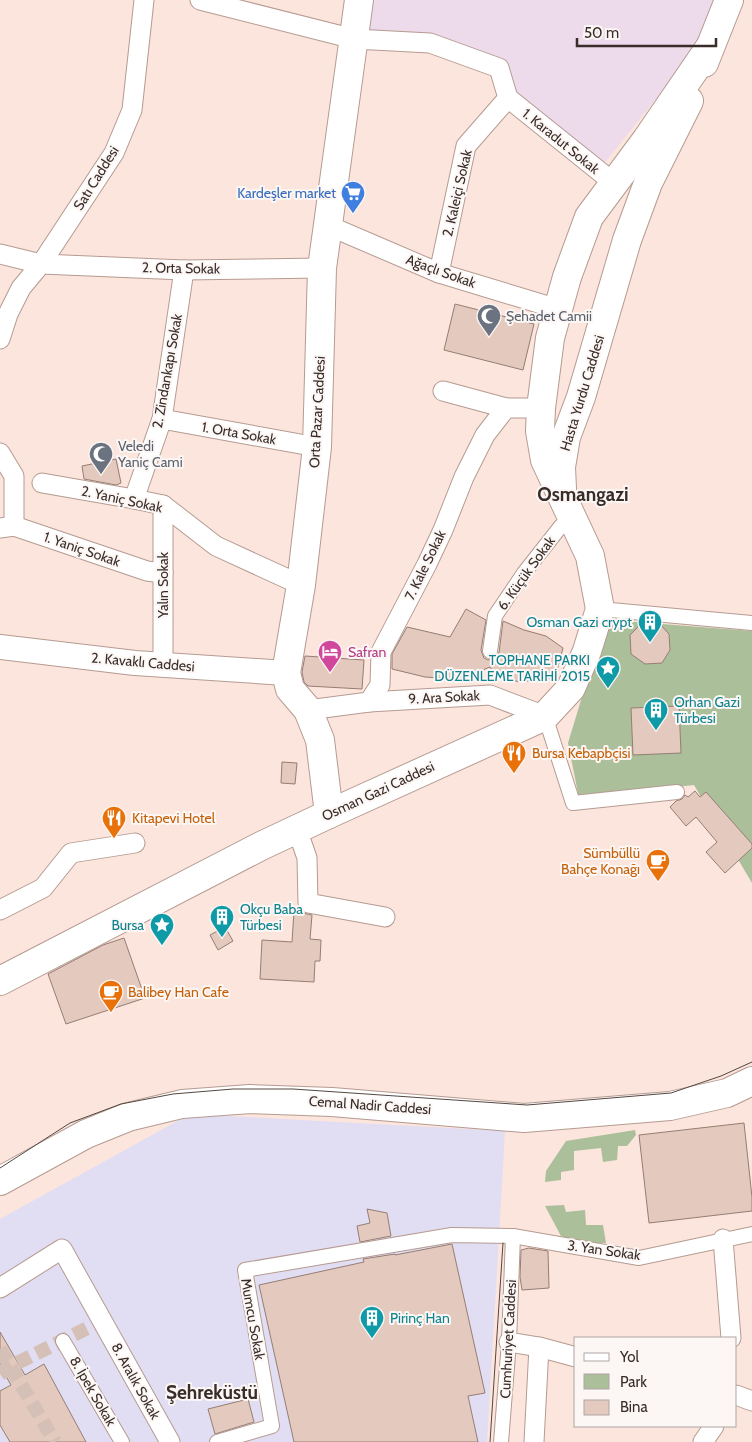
<svg xmlns="http://www.w3.org/2000/svg" width="752" height="1442" viewBox="0 0 752 1442" font-family="Cabin,sans-serif">
  <rect width="100%" height="100%" fill="#fce5dc"/>
  <path fill="#e1ddf3" d="M190,1114L505,1131L487,1442H0V1219Z"/>
  <path fill="#eddaea" d="M363,0H717L700,44L602,166L513,96L504,66L358,34Z"/>
  <g fill="#abbf9b">
    <path d="M611,620L752,631V883L694,785L579,798L568,743L585,687Z"/>
    <path d="M635,1130L636,1135L627,1146H618L617,1160L603,1162L601,1148L574,1151V1170L561,1172V1180L545,1182L546,1171L566,1141Z"/>
    <path d="M564,1205L566,1212L585,1210L586,1225H603L606,1243H581L561,1236L545,1206Z"/>
  </g>
  <g fill="#e4c9be" stroke="#967d73">
    <path d="M455,304L534,324L523,370L444,350Z"/>
    <path d="M116,459L121,483L116,485L84,479L82,466Z"/>
    <path d="M466,609L486,620L481,650L484,658L488,660L494,659L499,653L503,621L524,630L546,636L563,648L555,678L519,682L494,674L490,667L463,678L453,679L425,677L392,669V654L407,627L450,637Z"/>
    <path d="M642,623H659L669,634L670,650L662,663L645,664L631,654L630,635Z"/>
    <path d="M305,656L364,660L362,689L308,686L304,682L302,672Z"/>
    <path d="M679,706L681,753L633,755L631,708Z"/>
    <path d="M282,762L297,763L295,784L281,783Z"/>
    <path d="M695,791L700,797L706,792L752,844V848L725,873L706,852L717,842L696,817L686,826L670,807L676,801L682,799L685,795L688,797Z"/>
    <path d="M294,911L312,915L310,939L321,940L320,961H315L314,982L260,979L262,940L292,942Z"/>
    <path d="M225,927L233,941L218,950L210,935Z"/>
    <path d="M124,938L145,998L66,1024L48,974L103,945Z"/>
    <path d="M744,1123L752,1197V1211L649,1223L639,1135Z"/>
    <path d="M367,1209L387,1213L391,1236L360,1242L357,1226L370,1223Z"/>
    <path d="M452,1244L485,1393L468,1396L478,1442H294L259,1285L364,1262L363,1259L395,1254V1255Z"/>
    <path d="M529,1248L548,1251L549,1288L522,1290L520,1277L521,1250Z"/>
    <path d="M0,1332L25,1375L44,1364L86,1442H10L0,1425V1391L11,1385L0,1366Z"/>
    <path d="M248,1399L254,1422L215,1434L208,1409Z"/>
  </g>
  <g fill="none" stroke-linecap="round" stroke-linejoin="round">
    <g stroke="#d5c0b8" stroke-width="14" stroke-dasharray="14 7" stroke-linecap="butt">
      <path d="M0,1349L55,1442"/>
      <path d="M0,1374L11,1366L102,1321"/>
    </g>
    <defs>
      <g id="pedestrian">
        <path d="M600,609L752,623"/>
        <path d="M490,651L495,616L524,573L561,526"/>
        <path d="M545,716L573,803L677,792"/>
        <path d="M63,1341L122,1442"/>
        <path d="M217,1442L272,1426L245,1270L452,1235L513,1236L639,1258L752,1234"/>
        <path d="M501,1442L509,1342L513,1236"/>
      </g>
      <g id="minor">
        <path d="M200,0L354,39L430,43L499,68L508,98"/>
        <path d="M508,98L614,183"/>
        <path d="M327,225L439,273L558,309"/>
        <path d="M0,254L41,264L184,270L322,268"/>
        <path d="M439,273L466,146L508,98"/>
        <path d="M0,339L8,314L21,288L41,264L114,153L132,110L144,0"/>
        <path d="M443,391L506,408"/>
        <path d="M162,419L317,447"/>
        <path d="M0,453L14,476V526"/>
        <path d="M42,483L134,499L163,505L216,546L301,585"/>
        <path d="M134,499L162,419L184,270"/>
        <path d="M0,528L14,526L147,571L163,573"/>
        <path d="M163,665V505"/>
        <path d="M369,702L490,695L545,716"/>
        <path d="M308,710L369,702L380,685L381,652L427,564L443,530L464,477L485,435L506,408H541"/>
        <path d="M297,829L307,858L308,903L385,917"/>
        <path d="M0,910L43,888L71,853L135,843"/>
        <path d="M723,1239L731,1338"/>
        <path d="M0,1288L62,1249L170,1442"/>
        <path d="M509,1342L539,1347L576,1357"/>
        <path d="M736,1395L752,1401"/>
        <path d="M534,1442L539,1347"/>
        <path d="M703,1442L714,1426"/>
      </g>
      <path id="tertiary" d="M0,647L135,663L286,673"/>
      <g id="secondary">
        <path d="M704,63L729,0"/>
        <path d="M562,489L561,467L566,437L581,397L627,240L648,183L689,101"/>
        <path d="M329,814L320,740L308,710L290,689L286,673L301,585L317,447L322,268L359,0"/>
        <path d="M0,981L261,846L329,814L545,716L571,688L587,651L600,609L590,556L545,460L540,431L541,408L550,338L567,277L589,217L647,139L710,47"/>
      </g>
      <path id="primary" d="M0,1181L86,1134L128,1117L182,1104L250,1099L332,1102L524,1118L670,1106L727,1093L752,1081"/>
    </defs>
    <use href="#pedestrian" stroke="#b59b91" stroke-width="16"/>
    <use href="#minor" stroke="#b59b91" stroke-width="21"/>
    <use href="#tertiary" stroke="#b59b91" stroke-width="26"/>
    <use href="#secondary" stroke="#b59b91" stroke-width="30"/>
    <use href="#primary" stroke="#b59b91" stroke-width="30"/>
    <use href="#pedestrian" stroke="#fff" stroke-width="14"/>
    <use href="#minor" stroke="#fff" stroke-width="19"/>
    <use href="#tertiary" stroke="#fff" stroke-width="24"/>
    <use href="#secondary" stroke="#fff" stroke-width="28"/>
    <use href="#primary" stroke="#fff" stroke-width="28"/>
    <g stroke="#544742" stroke-width="1">
      <path d="M0,1168L70,1123L121,1104L173,1094L233,1089H293L527,1105L671,1093L721,1076L752,1062"/>
      <path d="M490,1442L503,1243"/>
    </g>
  </g>
  <defs>
    <symbol id="supermarket-pin" viewBox="-11 -11 22 30"><path d="M0 17L-7.5 6A9.5 9.5 0 1 1 7.5 6Z" fill="#3f7fe0" stroke="#fcf6f4"/><path d="M-6-5.5h2.5l.6 2H6L4.5 2H-2.5L-4.4-4H-6ZM-1.5 3.2a1.3 1.3 0 1 0 .1 0ZM3 3.2a1.3 1.3 0 1 0 .1 0Z" fill="#fff"/></symbol>
    <symbol id="mosque-pin" viewBox="-11 -11 22 30"><path d="M0 17L-7.5 6A9.5 9.5 0 1 1 7.5 6Z" fill="#6b7280" stroke="#fcf6f4"/><path d="M3.5-4.9A6 6 0 1 0 3.5 4.9A5 5 0 1 1 3.5-4.9Z" fill="#fff"/></symbol>
    <symbol id="building-pin" viewBox="-11 -11 22 30"><path d="M0 17L-7.5 6A9.5 9.5 0 1 1 7.5 6Z" fill="#0f9aa8" stroke="#fcf6f4"/><path d="M-4-6H4V6H1V3H-1V6H-4ZM-2.5-4.3h1.7v1.8h-1.7ZM.8-4.3h1.7v1.8H.8ZM-2.5-1h1.7V.8h-1.7ZM.8-1h1.7V.8H.8Z" fill="#fff"/></symbol>
    <symbol id="hotel-pin" viewBox="-11 -11 22 30"><path d="M0 17L-7.5 6A9.5 9.5 0 1 1 7.5 6Z" fill="#d1479c" stroke="#fcf6f4"/><path d="M-6-4.5h1.5V1H6V5H4.5V3h-9V5H-6ZM-4 0a1.8 1.8 0 1 1 3.6 0ZM.5 0V-2.5h3Q6-2.5 6 0Z" fill="#fff"/></symbol>
    <symbol id="sight-pin" viewBox="-11 -11 22 30"><path d="M0 17L-7.5 6A9.5 9.5 0 1 1 7.5 6Z" fill="#0f9aa8" stroke="#fcf6f4"/><path d="M0-6L1.8-2.2L6-1.7L2.9 1.2L3.7 5.4L0 3.3L-3.7 5.4L-2.9 1.2L-6-1.7L-1.8-2.2Z" fill="#fff"/></symbol>
    <symbol id="restaurant-pin" viewBox="-11 -11 22 30"><path d="M0 17L-7.5 6A9.5 9.5 0 1 1 7.5 6Z" fill="#e8710a" stroke="#fcf6f4"/><path d="M-5-6h1v4h1v-4h1v4h1v-4h1v5L-1.5 .5V6h-2V.5L-5-1ZM5-6V6H3V1.5H1.5Q1.5-4 5-6Z" fill="#fff"/></symbol>
    <symbol id="cafe-pin" viewBox="-11 -11 22 30"><path d="M0 17L-7.5 6A9.5 9.5 0 1 1 7.5 6Z" fill="#e8710a" stroke="#fcf6f4"/><path d="M-5.5-4.5H6V0H3Q3 3.5 0 3.5H-2.5Q-5.5 3.5-5.5 0ZM3-3.2v2h1.7v-2ZM-6 4.5H4V6H-6Z" fill="#fff"/></symbol>
  </defs>
  <g fill-rule="evenodd">
    <use href="#supermarket-pin" x="339" y="179" width="28" height="38"/>
    <use href="#mosque-pin" x="475" y="302" width="28" height="38"/>
    <use href="#mosque-pin" x="87" y="440" width="28" height="38"/>
    <use href="#building-pin" x="636" y="608" width="28" height="38"/>
    <use href="#hotel-pin" x="316" y="638" width="28" height="38"/>
    <use href="#sight-pin" x="594" y="654" width="28" height="38"/>
    <use href="#building-pin" x="642" y="696" width="28" height="38"/>
    <use href="#restaurant-pin" x="500" y="739" width="28" height="38"/>
    <use href="#restaurant-pin" x="100" y="804" width="28" height="38"/>
    <use href="#cafe-pin" x="644" y="847" width="28" height="38"/>
    <use href="#building-pin" x="208" y="903" width="28" height="38"/>
    <use href="#sight-pin" x="148" y="911" width="28" height="38"/>
    <use href="#cafe-pin" x="97" y="978" width="28" height="38"/>
    <use href="#building-pin" x="358" y="1304" width="28" height="38"/>
  </g>
  <g text-anchor="middle" stroke-width="4" stroke-linejoin="round" paint-order="stroke">
    <g font-size="14" fill="#382d29" stroke="#fcf6f4">
      <text transform="translate(561 141) rotate(39)" y="5">1. Karadut Sokak</text>
      <text transform="translate(96 178) rotate(-58)" y="5">Satı Caddesi</text>
      <text transform="translate(457 193) rotate(-77)" y="5">2. Kaleiçi Sokak</text>
      <text transform="translate(181 268) rotate(1)" y="5">2. Orta Sokak</text>
      <text transform="translate(441 271) rotate(20)" y="5">Ağaçlı Sokak</text>
      <text transform="translate(167 371) rotate(-80)" y="5">2. Zindankapı Sokak</text>
      <text transform="translate(582 393) rotate(-73)" y="5">Hasta Yurdu Caddesi</text>
      <text transform="translate(317 412) rotate(-87)" y="5">Orta Pazar Caddesi</text>
      <text transform="translate(239 433) rotate(10)" y="5">1. Orta Sokak</text>
      <text transform="translate(122 499) rotate(12)" y="5">2. Yaniç Sokak</text>
      <text transform="translate(82 549) rotate(19)" y="5">1. Yaniç Sokak</text>
      <text transform="translate(425 565) rotate(-64)" y="5">7. Kale Sokak</text>
      <text transform="translate(526 573) rotate(-54)" y="5">6. Küçük Sokak</text>
      <text transform="translate(163 585) rotate(-90)" y="5">Yalın Sokak</text>
      <text transform="translate(143 662) rotate(5)" y="5">2. Kavaklı Caddesi</text>
      <text transform="translate(444 697) rotate(-3)" y="5">9. Ara Sokak</text>
      <text transform="translate(378 791) rotate(-25)" y="5">Osman Gazi Caddesi</text>
      <text transform="translate(370 1105) rotate(4)" y="5">Cemal Nadir Caddesi</text>
      <text transform="translate(604 1250) rotate(8)" y="5">3. Yan Sokak</text>
      <text transform="translate(253 1319) rotate(80)" y="5">Mumcu Sokak</text>
      <text transform="translate(508 1339) rotate(-87)" y="5">Cumhuriyet Caddesi</text>
      <text transform="translate(136 1381) rotate(61)" y="5">8. Aralık Sokak</text>
      <text transform="translate(93 1391) rotate(60)" y="5">8. İpek Sokak</text>
    </g>
    <g font-size="14" fill="#366cbe" stroke="#fcf6f4" text-anchor="end">
      <text x="336" y="198">Kardeşler market</text>
    </g>
    <g font-size="14" fill="#5b616d" stroke="#fcf6f4" text-anchor="start">
      <text x="506" y="321">Şehadet Camii</text>
      <text x="118" y="451">Veledi<tspan x="118" dy="16">Yaniç Cami</tspan></text>
    </g>
    <g font-size="14" fill="#0d838f" stroke="#fcf6f4" text-anchor="end">
      <text x="632" y="627">Osman Gazi crypt</text>
      <text x="590" y="665">TOPHANE PARKI<tspan x="590" dy="16">DÜZENLEME TARİHİ 2015</tspan></text>
      <text x="674" y="707" text-anchor="start">Orhan Gazi<tspan x="674" dy="16">Türbesi</tspan></text>
      <text x="240" y="914" text-anchor="start">Okçu Baba<tspan x="240" dy="16">Türbesi</tspan></text>
      <text x="144" y="930">Bursa</text>
      <text x="390" y="1323" text-anchor="start">Pirinç Han</text>
    </g>
    <g font-size="14" fill="#b23c85" stroke="#fcf6f4" text-anchor="start">
      <text x="348" y="657">Safran</text>
    </g>
    <g font-size="14" fill="#c56008" stroke="#fcf6f4" text-anchor="start">
      <text x="532" y="758">Bursa Kebapbçisi</text>
      <text x="132" y="823">Kitapevi Hotel</text>
      <text x="640" y="858" text-anchor="end">Sümbüllü<tspan x="640" dy="16">Bahçe Konağı</tspan></text>
      <text x="128" y="997">Balibey Han Cafe</text>
    </g>
    <g font-size="19" font-weight="bold" fill="#382d29" stroke="#fcf6f4">
      <text x="583" y="501">Osmangazi</text>
      <text x="212" y="1399">Şehreküstü</text>
    </g>
  </g>
  <rect x="574" y="1337" width="162" height="90" fill="#fcf6f4" stroke="#aea6a3"/>
  <rect x="584" y="1353" width="25" height="8" fill="#ffffff" stroke="#aea6a3"/>
  <text x="620" y="1362" font-size="15" fill="#382d29">Yol</text>
  <rect x="584" y="1374" width="25" height="15" fill="#abbf9b" stroke="#aea6a3"/>
  <text x="620" y="1387" font-size="15" fill="#382d29">Park</text>
  <rect x="584" y="1400" width="25" height="15" fill="#e4c9be" stroke="#aea6a3"/>
  <text x="620" y="1412" font-size="15" fill="#382d29">Bina</text>
  <path d="M577 38v8h139v-8" fill="none" stroke="#382d29" stroke-width="2.5"/>
  <text x="584" y="38" font-size="15" fill="#382d29" stroke="#fcf6f4" stroke-width="4" paint-order="stroke">50 m</text>
</svg>
